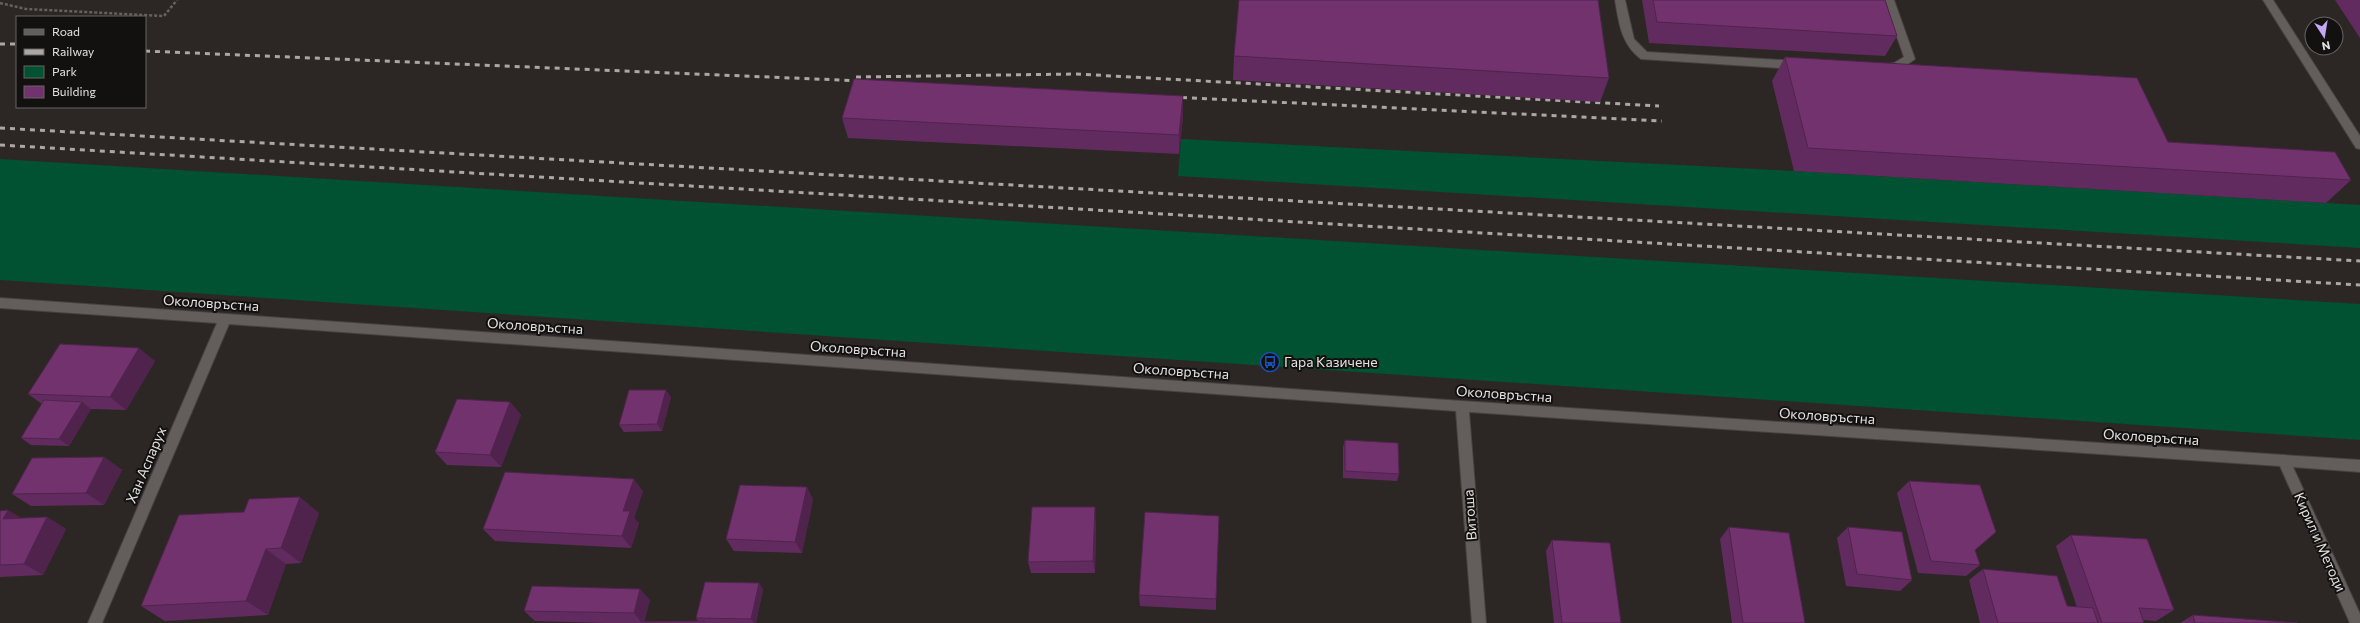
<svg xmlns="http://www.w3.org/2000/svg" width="2360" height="623" viewBox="0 0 2360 623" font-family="Commissioner,sans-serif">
<rect width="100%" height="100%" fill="#2c2725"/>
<path fill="#005232" d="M 1181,139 L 1794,171 L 2360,205 L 2360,248 L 1178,176 Z
M 0,159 L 2360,304 L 2360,440 L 0,280 Z"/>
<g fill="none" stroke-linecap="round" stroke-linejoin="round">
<g stroke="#464240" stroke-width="2">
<path id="lane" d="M 1615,0 L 1625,0 L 1634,39 L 1647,52 L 1797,61 L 1802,65 L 1797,69 L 1641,59 C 1621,44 1619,23 1615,0 Z
M 1884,0 L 1894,0 L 1915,59 L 1901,69 L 1886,72 L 1881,68 L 1882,65 L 1894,63 L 1904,57 Z
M 2263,0 L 2273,0 L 2360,136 L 2360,149 L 2356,148 Z"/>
</g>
<g stroke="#464240" stroke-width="2">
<path id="street" d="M 0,298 L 1462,401 L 2360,460 L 2360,472 L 2293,467 L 2360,614 L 2360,623 L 2350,623 L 2280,466 L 1469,412 L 1486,623 L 1472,623 L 1456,411 L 229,324 L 102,623 L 88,623 L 217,323 L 0,308 Z"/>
</g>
<path stroke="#65615f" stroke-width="2.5" stroke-dasharray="3 2" stroke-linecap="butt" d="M 0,3 L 26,9 L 164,16 L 177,0"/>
<use href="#lane" fill="#635e5b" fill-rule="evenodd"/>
<use href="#street" fill="#635e5b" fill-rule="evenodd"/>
<path stroke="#aba7a5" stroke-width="3" stroke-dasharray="5 5" stroke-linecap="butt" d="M 0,44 L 17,44
M 145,51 L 864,81
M 856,77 L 1076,74 L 1659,106
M 1172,97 L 1662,121
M 0,128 L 2360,261
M 0,145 L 2360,285"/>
</g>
<path fill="#622b5f" d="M 1642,0 L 1885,0 L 1897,36 L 1885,56 L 1649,43 Z
M 2335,0 L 2360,0 L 2360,38 Z
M 1234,56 L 1609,78 L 1600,102 L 1233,80 Z
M 1785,57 L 2168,142 L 2351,180 L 2326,203 L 1794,171 L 1772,81 Z
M 1183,96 L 1183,116 L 1179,154 L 848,138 L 842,118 Z
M 155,361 L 126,410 L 91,409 L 69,446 L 31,445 L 21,438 L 42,404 L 28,394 Z
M 671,397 L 662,431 L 624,432 L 619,425 Z
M 510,402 L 521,415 L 501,467 L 447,465 L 435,452 Z
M 1345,440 L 1399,474 L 1397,481 L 1343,478 L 1343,447 Z
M 104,457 L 122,470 L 104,505 L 31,506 L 12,494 Z
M 1909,481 L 1975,550 L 1980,565 L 1966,576 L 1918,573 L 1897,493 Z
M 643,491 L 634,518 L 639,523 L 631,548 L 495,541 L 483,529 Z
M 813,499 L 802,553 L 734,551 L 726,539 Z
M 0,511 L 21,518 L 47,517 L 66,529 L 43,575 L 0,577 Z
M 319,513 L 301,563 L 286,564 L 268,615 L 165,621 L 141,606 Z
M 1096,519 L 1095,573 L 1031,573 L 1028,562 Z
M 1729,527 L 1805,623 L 1732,623 L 1720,539 Z
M 1848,527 L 1912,580 L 1900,591 L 1846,586 L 1837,538 Z
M 2071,535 L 2174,610 L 2156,621 L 2143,620 L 2144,623 L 1980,623 L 1969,580 L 1983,569 L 2067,606 L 2077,607 L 2056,546 Z
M 1552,540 L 1621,623 L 1554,623 L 1546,551 Z
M 763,589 L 756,623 L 604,623 L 535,621 L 524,611 L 650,600 L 644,622 L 698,621 L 696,618 Z
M 1139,595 L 1216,599 L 1216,610 L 1140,606 Z
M 2193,615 L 2298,623 L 2180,623 Z"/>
<path fill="#50234d" d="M 1183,96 L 1183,116 L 1179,154 L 1179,135 Z
M 139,348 L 155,361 L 126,410 L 110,397 Z
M 666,390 L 671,397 L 662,431 L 657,424 Z
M 82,402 L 91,409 L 69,446 L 59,439 Z
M 510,402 L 521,415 L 501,467 L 490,455 Z
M 104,457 L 122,470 L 104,505 L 86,493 Z
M 634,479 L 643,491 L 634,518 L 639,523 L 631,548 L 622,536 L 623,511 Z
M 807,487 L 813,499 L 802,553 L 795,542 Z
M 300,497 L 319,513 L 301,563 L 281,548 Z
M 1095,507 L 1096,519 L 1095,573 L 1093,561 Z
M 8,510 L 28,522 L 3,519 Z
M 47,517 L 66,529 L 43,575 L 24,564 Z
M 266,549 L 286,564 L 268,615 L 246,601 Z
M 759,583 L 763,589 L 756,623 L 754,623 L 751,619 Z
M 640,589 L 650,600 L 644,623 L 642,623 L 634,613 Z"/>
<path fill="#72326e" stroke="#50234d" d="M 1239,0 L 1598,0 L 1609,78 L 1234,56 Z
M 1653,0 L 1885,0 L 1897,36 L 1657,22 Z
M 1785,57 L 2137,78 L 2168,142 L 2335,152 L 2351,180 L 1808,148 Z
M 854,79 L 1183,96 L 1179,135 L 842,118 Z
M 60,344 L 139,348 L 110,397 L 28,394 Z
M 629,390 L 666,390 L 657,424 L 619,425 Z
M 457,399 L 510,402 L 490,455 L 435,452 Z
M 44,400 L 82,402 L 59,439 L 21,438 Z
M 1345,440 L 1398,443 L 1399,474 L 1345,471 Z
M 104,457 L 86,493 L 12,494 L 32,458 Z
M 505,472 L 634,479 L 623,511 L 630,511 L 622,536 L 483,529 Z
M 1909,481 L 1980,485 L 1996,532 L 1975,550 L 1980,565 L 1931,561 Z
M 740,485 L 807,487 L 795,542 L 726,539 Z
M 300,497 L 281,548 L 266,549 L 246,601 L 141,606 L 179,515 L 244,512 L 249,499 Z
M 1032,507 L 1095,507 L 1093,561 L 1028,562 Z
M 8,510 L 3,519 L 47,517 L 24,564 L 0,565 L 0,511 Z
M 1145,512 L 1219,516 L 1216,599 L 1139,595 Z
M 1729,527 L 1789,533 L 1805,623 L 1743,623 Z
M 1848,527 L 1902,532 L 1912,580 L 1857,574 Z
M 2071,535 L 2147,539 L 2174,610 L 2139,608 L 2144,623 L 2102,623 Z
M 1552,540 L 1610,543 L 1621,623 L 1562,623 Z
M 1983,569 L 2057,576 L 2067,606 L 2093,608 L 2098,623 L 1998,623 Z
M 705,582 L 759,583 L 751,619 L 696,618 Z
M 532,586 L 640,589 L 634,613 L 524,611 Z
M 2193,615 L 2298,623 L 2195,623 Z
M 704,621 L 704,623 L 641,623 L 641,622 Z"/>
<defs>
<g id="bus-ring" transform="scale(1)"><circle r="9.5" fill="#131110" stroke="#1a4fb4" stroke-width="1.5"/><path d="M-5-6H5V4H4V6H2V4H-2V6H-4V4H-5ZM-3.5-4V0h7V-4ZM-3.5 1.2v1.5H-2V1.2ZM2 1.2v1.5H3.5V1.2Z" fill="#1a4fb4"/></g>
</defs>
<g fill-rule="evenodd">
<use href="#bus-ring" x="1270" y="362"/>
</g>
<g text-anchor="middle" stroke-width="4" stroke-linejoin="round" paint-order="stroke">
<g font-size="14" fill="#e4e1df" stroke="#131110">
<text transform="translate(211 303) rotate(4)" y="5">Околовръстна</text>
<text transform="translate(535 326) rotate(4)" y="5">Околовръстна</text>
<text transform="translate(858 349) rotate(4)" y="5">Околовръстна</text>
<text transform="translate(1181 371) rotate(4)" y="5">Околовръстна</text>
<text transform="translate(1504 394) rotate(4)" y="5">Околовръстна</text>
<text transform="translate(1827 416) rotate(4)" y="5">Околовръстна</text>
<text transform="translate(2151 437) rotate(4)" y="5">Околовръстна</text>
<text transform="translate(146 465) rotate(-67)" y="5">Хан Аспарух</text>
<text transform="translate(1470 515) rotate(-94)" y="5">Витоша</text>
<text transform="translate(2320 542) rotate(66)" y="5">Кирил и Методи</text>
</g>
<g font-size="14" fill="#e4e1df" stroke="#131110" text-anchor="start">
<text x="1284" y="367">Гара Казичене</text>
</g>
</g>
<rect x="16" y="16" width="130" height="92" fill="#131110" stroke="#676463"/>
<rect x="24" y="29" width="20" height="6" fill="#635e5b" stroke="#676463"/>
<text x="52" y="36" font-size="12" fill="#e4e1df">Road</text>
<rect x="24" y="49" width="20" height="6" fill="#aba7a5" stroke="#676463"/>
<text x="52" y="56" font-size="12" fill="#e4e1df">Railway</text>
<rect x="24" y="66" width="20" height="12" fill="#005232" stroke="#676463"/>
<text x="52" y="76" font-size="12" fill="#e4e1df">Park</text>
<rect x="24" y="86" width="20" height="12" fill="#72326e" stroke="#676463"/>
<text x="52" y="96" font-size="12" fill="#e4e1df">Building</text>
<g transform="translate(2324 36) rotate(168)"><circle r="19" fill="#131110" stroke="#676463"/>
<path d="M0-3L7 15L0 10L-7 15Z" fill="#c3a7f2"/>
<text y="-6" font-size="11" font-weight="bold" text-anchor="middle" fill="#e4e1df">N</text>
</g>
</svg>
